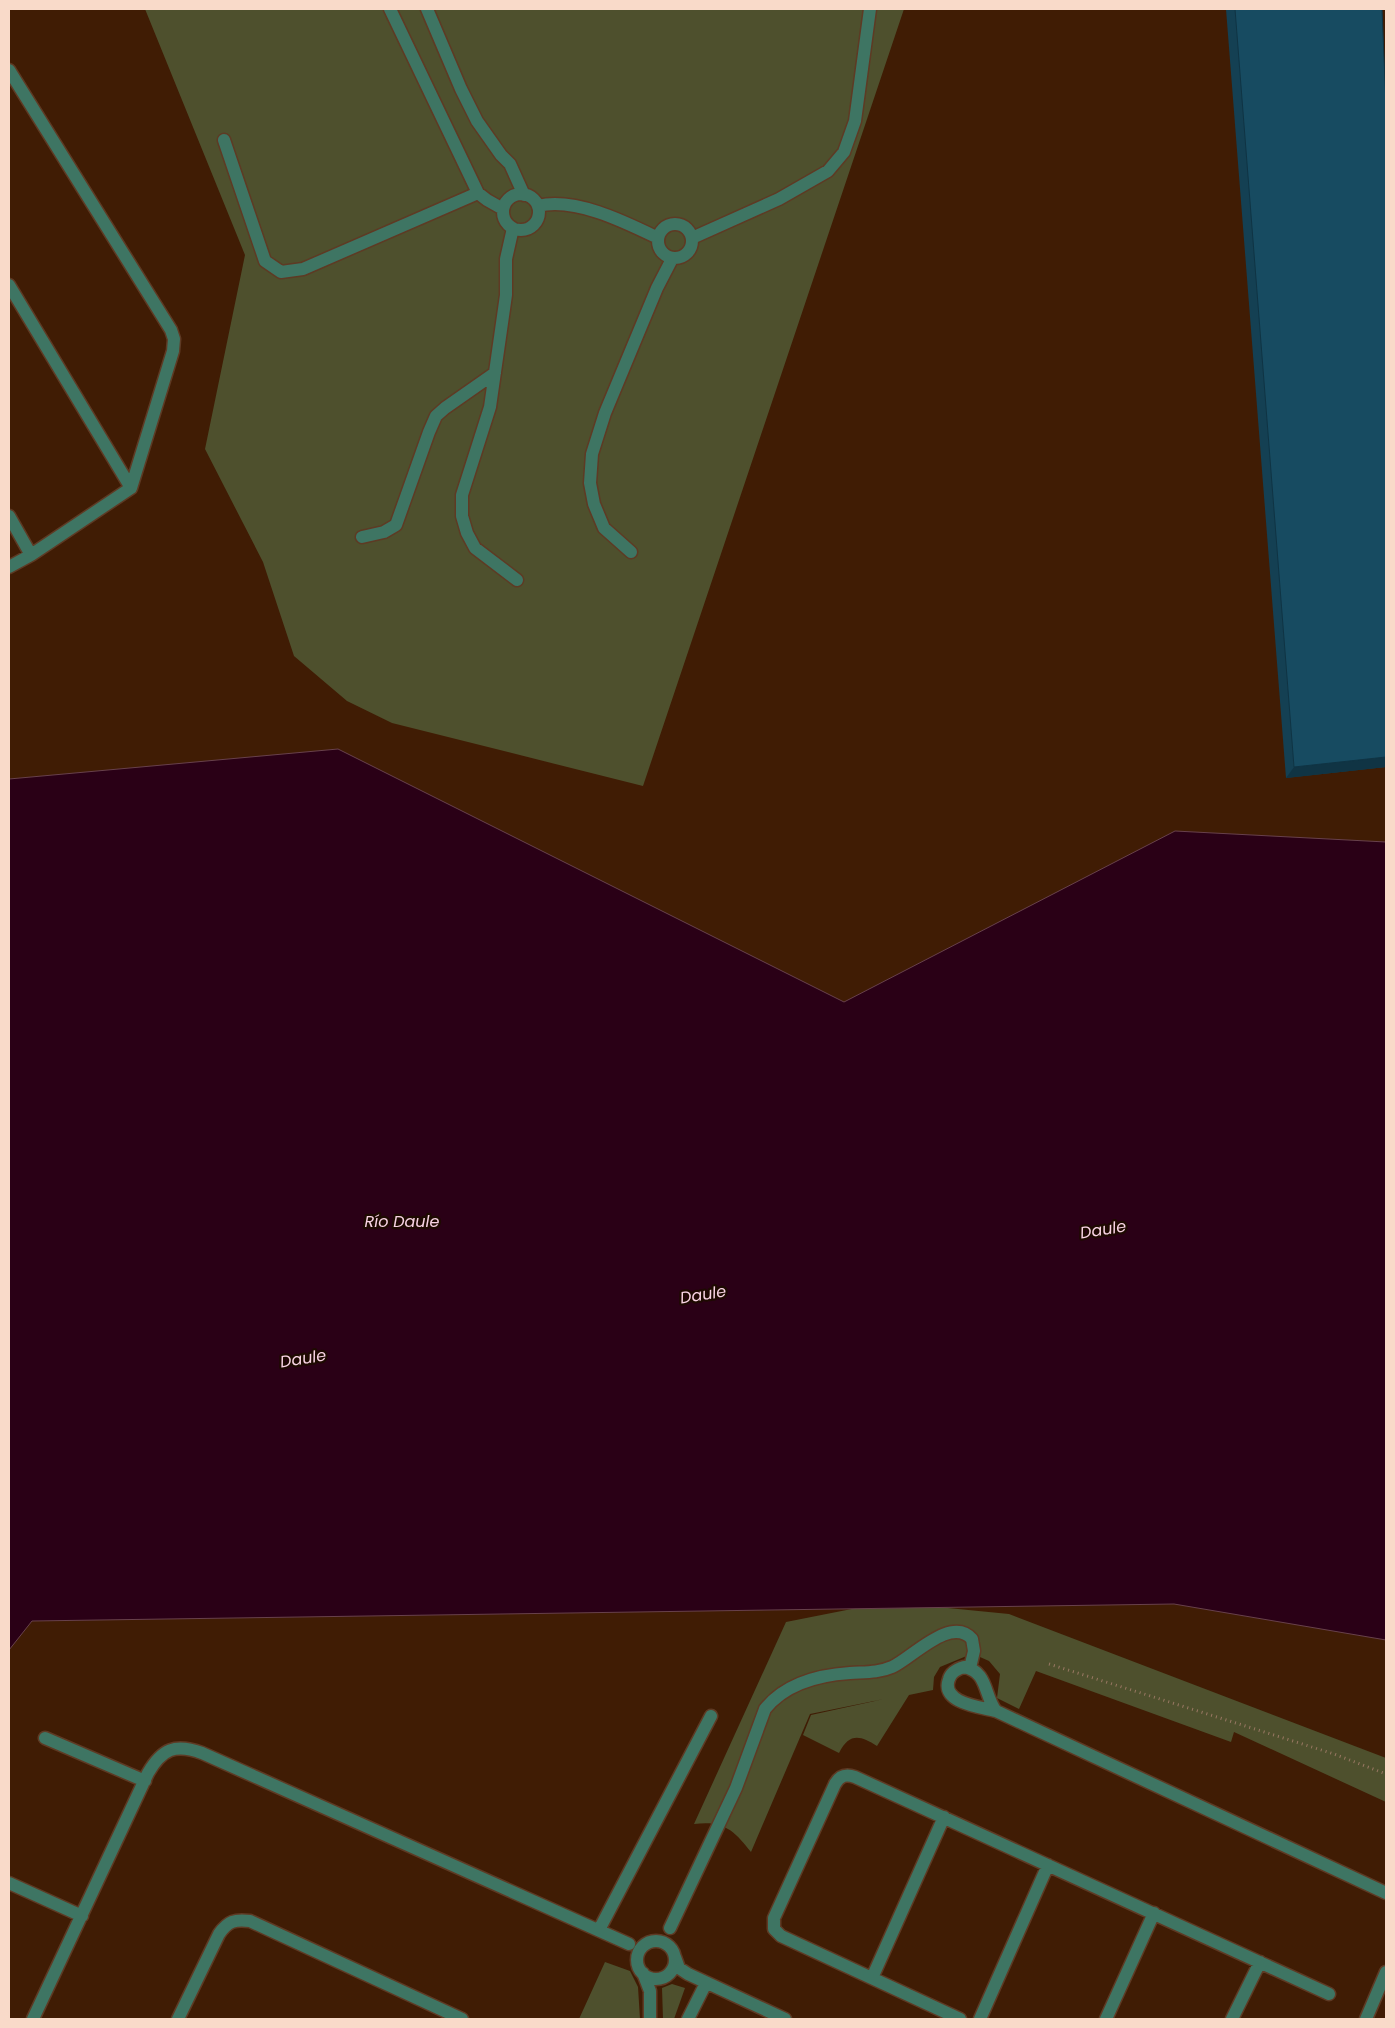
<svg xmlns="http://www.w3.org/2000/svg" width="1395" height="2028" viewBox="0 0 1395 2028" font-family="Poppins,sans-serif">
<rect width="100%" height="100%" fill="#401c04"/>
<path fill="#4e502d" d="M 145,9 L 904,9 L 643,786 L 392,723 L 347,701 L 294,656 L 263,562 L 205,449 L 245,255 Z
M 887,1602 L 1009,1614 L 1386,1758 L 1386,1802 L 1234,1732 L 1231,1742 L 1036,1671 L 1019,1709 L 997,1698 L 1000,1674 L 989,1661 L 980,1657 L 969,1655 L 940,1667 L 934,1677 L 933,1690 L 909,1695 L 877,1746 C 860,1735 849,1733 839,1753 L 803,1735 L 811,1715 L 884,1699 L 810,1714 L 751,1852 C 734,1830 723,1820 694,1824 L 786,1622 Z
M 605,1962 L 630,1971 L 638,1987 L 640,2019 L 579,2019 Z
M 672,1984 L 685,1988 L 674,2019 L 663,2019 L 662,1988 Z"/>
<path fill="#2a0016" stroke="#68414c" d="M 338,749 L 844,1002 L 1175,831 L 1386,842 L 1386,1640 L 1174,1604 L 32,1621 L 9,1650 L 9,779 Z"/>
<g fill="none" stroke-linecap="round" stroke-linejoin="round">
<g stroke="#5e3a24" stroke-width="15">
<path id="minor" d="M 390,9 L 478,193 L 487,200 L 503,209
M 427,9 L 461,89 L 477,121 L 501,155 L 510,164 L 524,195
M 9,70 L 171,330 L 174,339 L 173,351 L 131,488 L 31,555 L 9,516
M 224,140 L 265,261 L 281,272 L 303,269 L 478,193
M503 212a18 18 0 1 1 36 0a18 18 0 1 1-36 0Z
M 538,206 C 575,197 625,222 658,238
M658 241a17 17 0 1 1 34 0a17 17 0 1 1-34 0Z
M 513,228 L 506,259 L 506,295 L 490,407 L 462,495 L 462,516 L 467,533 L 475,548 L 517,580
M 692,238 L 779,199 L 828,171 L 844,152 L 855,121 L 870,9
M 9,285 L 131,488
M 362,537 L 384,532 L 396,525 L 429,432 L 436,416 L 445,408 L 495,373
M 631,552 L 604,528 L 594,504 L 590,483 L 592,454 L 605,413 L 657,288 L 672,259
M 9,567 L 31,555
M 964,1667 C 988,1671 984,1696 996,1711 C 980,1707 940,1703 949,1679 C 951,1672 957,1669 964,1667 Z
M 996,1711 L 1386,1893
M 45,1738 L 145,1781
M 9,1883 L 82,1916
M 670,1928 L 736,1788 L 765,1709 C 785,1684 819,1675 850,1673 C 865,1672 878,1673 892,1667 C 912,1658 951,1615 972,1639 L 974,1651 L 970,1668
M 599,1930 L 711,1716
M637 1960a19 19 0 1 1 38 0a19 19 0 1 1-38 0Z
M 675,1957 L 679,1968 L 688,1974 L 785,2019
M 643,1973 L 650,1991 L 650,2019
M 872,1978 L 944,1817
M 33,2019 L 148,1773 C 162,1749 175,1743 202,1753 L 629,1944
M 178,2019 L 219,1934 C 228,1921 235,1919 250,1921 L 462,2019
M 688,2019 L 706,1983
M 960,2019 L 781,1936 L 774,1929 L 774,1918 L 835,1784 C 840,1775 846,1774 855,1777 L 1329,1994
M 980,2019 L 1048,1865
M 1106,2019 L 1154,1913
M 1232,2019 L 1260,1962
M 1366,2019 L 1386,1972"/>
</g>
<path stroke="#997863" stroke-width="3" stroke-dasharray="1 4" stroke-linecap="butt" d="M 1049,1664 L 1334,1754 L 1386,1774"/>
<use href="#minor" stroke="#3e7563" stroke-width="12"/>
</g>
<path fill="#144053" d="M 1226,9 L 1382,9 L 1386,767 L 1286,778 Z"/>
<path fill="#103444" d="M 1386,757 L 1386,767 L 1286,778 L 1294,767 Z"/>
<path fill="#174b61" stroke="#103444" d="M 1235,9 L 1382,9 L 1386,105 L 1386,757 L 1294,767 Z"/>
<g text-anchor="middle" stroke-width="4.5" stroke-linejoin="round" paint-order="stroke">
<g font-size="16" font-style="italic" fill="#f8d3e3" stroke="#1e0a01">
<text x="402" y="1227">Río Daule</text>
<text transform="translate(1103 1229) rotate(-9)" y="6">Daule</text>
<text transform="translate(703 1294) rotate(-9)" y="6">Daule</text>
<text transform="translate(303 1358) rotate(-9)" y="6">Daule</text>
</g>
</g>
<rect width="1395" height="2028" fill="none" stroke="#f9dac9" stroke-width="20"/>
</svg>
